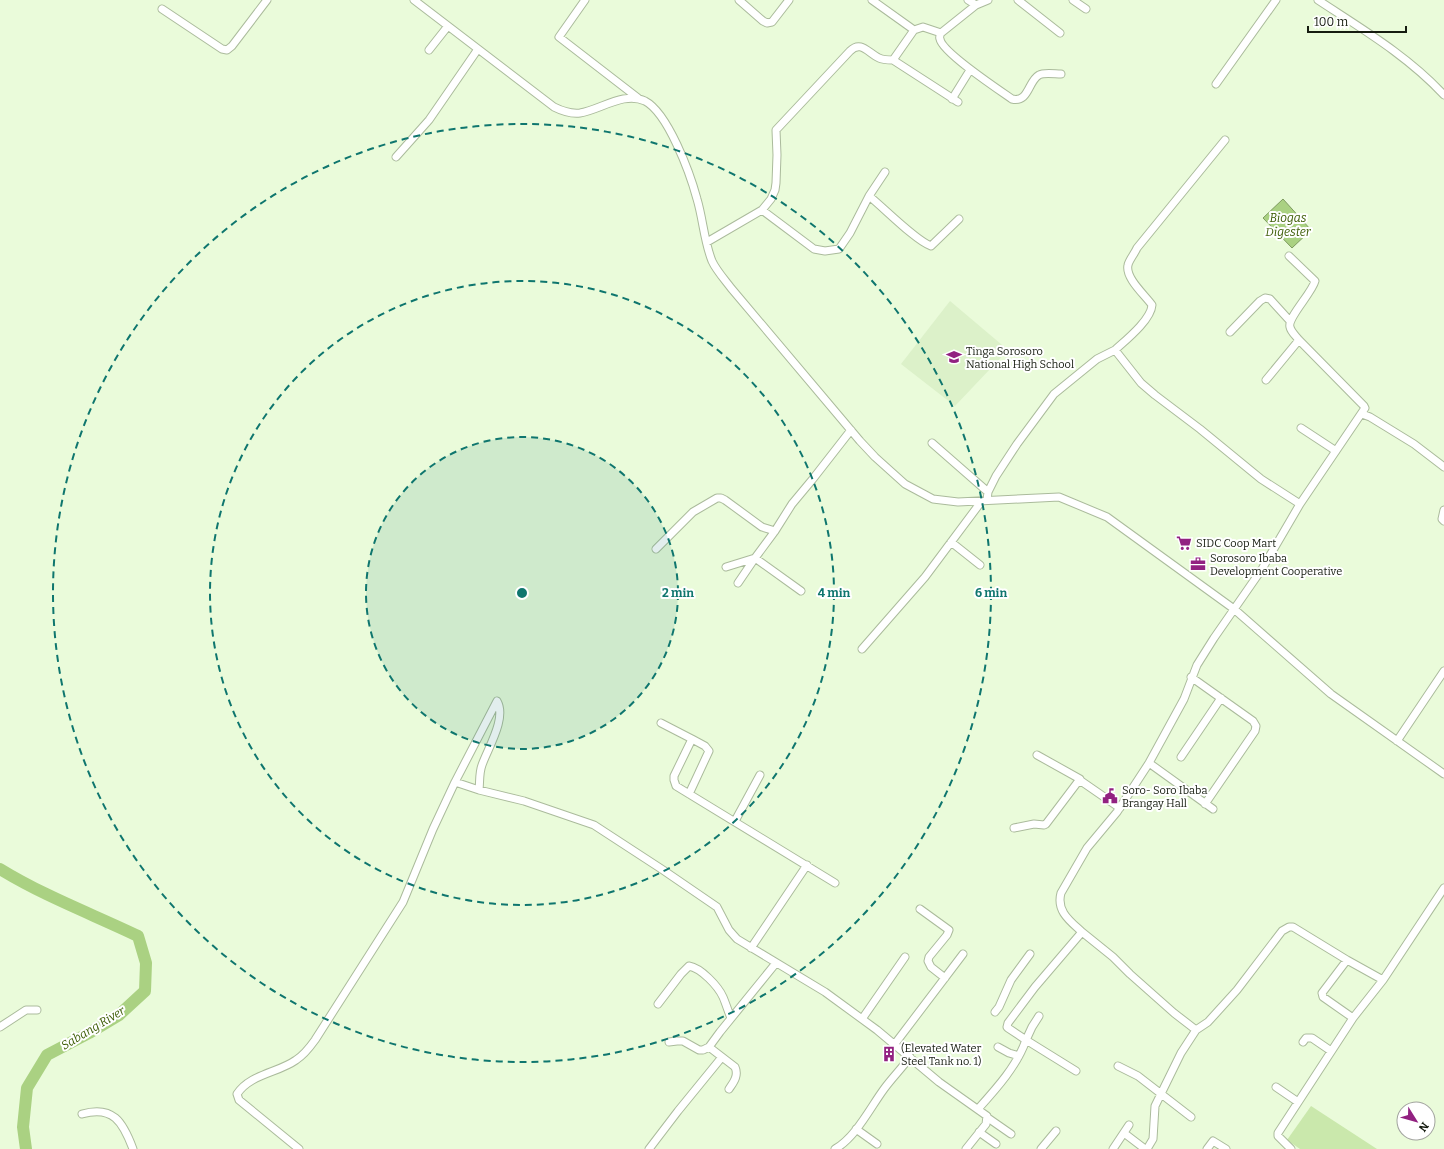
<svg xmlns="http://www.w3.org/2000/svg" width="1444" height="1149" viewBox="0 0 1444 1149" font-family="Bitter,serif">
<rect width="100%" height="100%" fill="#eafbda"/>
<path fill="#dcf1c9" d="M 950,301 L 1008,350 L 955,406 L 901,364 Z"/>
<path fill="#cae8ac" d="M 1311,1106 L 1377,1149 L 1300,1149 L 1287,1140 Z"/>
<path fill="#aad182" stroke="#7e9b60" d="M 1283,199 L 1311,230 L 1292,248 L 1263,218 Z"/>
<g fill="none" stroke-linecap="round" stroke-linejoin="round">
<path stroke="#aad182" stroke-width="12" d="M 0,869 C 44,896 92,914 138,936 L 146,963 L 145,991 L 119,1015 L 89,1033 L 47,1055 L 27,1088 L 23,1127 L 26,1149"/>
<g stroke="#abbb9c" stroke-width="9">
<path id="minor" d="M 414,0 L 554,107 C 562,111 571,114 580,113 C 600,110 624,91 645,101 C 668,113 690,173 697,199 C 703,219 704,241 712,261 C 716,270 725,280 731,288 L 860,441 L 875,457 L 905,484 L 933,499 L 958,502 L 1059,497 L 1107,517 L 1234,609 L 1331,694 L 1444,774
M 585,0 L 559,37 L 638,98
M 739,0 L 763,21 L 767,23 L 772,22 L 789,0
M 968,0 L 976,5
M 988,0 L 976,5 L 941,33 C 940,35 939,37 940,39 C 942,52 999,90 1012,99 C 1029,103 1028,81 1039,75 C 1044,72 1055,74 1061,74
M 1018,0 L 1060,33
M 1073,0 L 1086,9
M 1318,0 C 1362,29 1408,56 1444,95
M 162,9 L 222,49 L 227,50 L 232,46 L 267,0
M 914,30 L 923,27 L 941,33
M 429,50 L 448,26
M 893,60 L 958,102
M 1216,84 L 1276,0
M 952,99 L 970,70
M 396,157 L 429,120 L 478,49
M 869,196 L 885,172
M 762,210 L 814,249 L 825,251 L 839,249 L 850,233 L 869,196 C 883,207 916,241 931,246 L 959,219
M 707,242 L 762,210 L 771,199 L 775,190 L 776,183 L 777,155 L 776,130 L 850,51 C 861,40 868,53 879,58 C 883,60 888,60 893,60 L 914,30 L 872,0
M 1230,332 L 1260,301 L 1265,298 L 1270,299 L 1290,321
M 1115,350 C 1126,340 1151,320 1152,305 C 1145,295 1125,278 1128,265 C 1129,260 1135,253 1137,248 L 1225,140
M 1266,380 L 1299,340
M 1362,414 L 1370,417 L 1414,444 L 1444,467
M 1301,428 L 1336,451
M 932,443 L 988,492
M 987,500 L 988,492 L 996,476 L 1017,444 L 1054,394 L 1097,359 L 1115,350 L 1141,383 L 1155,395 L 1200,429 L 1261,479 L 1300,504
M 1444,510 L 1442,519 L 1444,521
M 951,542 L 980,565
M 656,549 L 693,512 L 717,498 L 721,498 L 725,500 L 762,527 L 775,531
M 726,567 L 755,558 L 775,531 L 792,504 L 812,480 L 851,430
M 738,583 L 755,558 L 801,591
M 862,649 L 925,577 L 981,502
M 1191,677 L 1253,721 L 1256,726 L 1255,731 L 1205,804
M 661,723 L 692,739 L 674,776 L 674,780 L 676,786 L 835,883
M 1397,741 L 1444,671
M 1037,755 L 1080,779 L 1081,781
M 1181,757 L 1221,698
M 1149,763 L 1213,809
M 455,782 L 497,701 C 507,718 488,748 482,765 C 479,773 480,781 479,790
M 689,794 L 709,751 L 705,746 L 692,739
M 735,821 L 760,775
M 1014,828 L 1034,824 L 1044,825 L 1046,824 L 1077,783 L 1081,781 L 1120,808
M 920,909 L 949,930 L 947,935 L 929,957 L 928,961 L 931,967 L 945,978
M 1082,932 L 1113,957 L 1130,974 L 1174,1013 L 1196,1030
M 751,948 L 807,865
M 1347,960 L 1322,993 L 1323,997 L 1353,1018
M 658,1004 L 681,974 L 689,966 C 701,968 718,986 723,997 C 726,1004 728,1011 731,1018
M 995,1012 L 999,1007 L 1011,980 L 1030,954
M 1039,1016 L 1032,1027 L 1026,1040 L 1076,1071
M 862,1019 L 905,957
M 0,1027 L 26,1010 L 37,1010
M 669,1042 L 677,1041 L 683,1041 L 699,1050 L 703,1050 L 709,1047 L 720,1032 L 776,963
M 1303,1042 L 1306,1038 L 1312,1038 L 1331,1051
M 894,1045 L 963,954
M 709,1047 L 735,1067 C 739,1076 733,1083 729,1089
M 998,1047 L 1009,1053 L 1019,1056
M 1118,1066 L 1138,1076 L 1191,1117
M 1276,1087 L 1298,1102
M 978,1109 C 996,1089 1017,1066 1026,1040 L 1008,1028 L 1007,1027 L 1008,1023 L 1035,987 L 1082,932 C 1070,921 1056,911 1061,893 L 1087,848 L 1117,812 L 1149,763 L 1184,699 L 1197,665 L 1214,638 L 1262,569 L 1300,504 L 1365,408 L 1364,406 L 1299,340 C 1296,336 1291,332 1290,327 C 1287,318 1312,293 1315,281 L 1289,256
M 82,1114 C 113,1105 123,1122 133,1149
M 988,1118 L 1011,1134
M 856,1129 L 877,1144
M 979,1132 L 996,1144
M 1124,1133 L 1145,1149
M 299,1149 L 239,1100 L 237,1094 C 250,1074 278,1073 296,1060 C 304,1055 310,1047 315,1040 L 403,902 L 433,829 L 455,782 L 479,790 L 524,801 L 594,825 L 663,870 L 717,907 L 729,930 L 737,939 L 825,992 L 877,1030 L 939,1082 L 987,1116 L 986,1124 L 966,1149
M 649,1149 L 678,1111 L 722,1057
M 835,1149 C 856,1137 870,1108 884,1089 C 892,1078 902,1068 910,1057
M 1041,1149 L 1056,1131
M 1113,1149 L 1129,1125
M 1147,1149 L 1153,1139 L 1155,1106 L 1181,1053 L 1196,1030 L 1208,1022 L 1237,990 L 1282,931 L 1289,927 L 1293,927 L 1347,960 L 1383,980
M 1207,1149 L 1213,1141 L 1226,1149
M 1291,1149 L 1278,1136 L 1278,1133 L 1353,1018 L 1383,980 L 1444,888"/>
</g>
<use href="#minor" stroke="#fff" stroke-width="7"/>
</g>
<circle cx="522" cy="593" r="156" fill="#0f766e" fill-opacity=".12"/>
<g fill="none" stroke="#0f766e" stroke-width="2" stroke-dasharray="7 5">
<circle cx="522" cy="593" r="156"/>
<circle cx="522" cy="593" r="312"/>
<circle cx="522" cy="593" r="469"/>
</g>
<defs>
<g id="school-bare" transform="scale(1.2)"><path d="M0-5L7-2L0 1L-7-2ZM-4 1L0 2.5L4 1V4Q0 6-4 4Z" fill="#922181" stroke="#fff" stroke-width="2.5" paint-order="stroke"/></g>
<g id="supermarket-bare" transform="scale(1.2)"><path d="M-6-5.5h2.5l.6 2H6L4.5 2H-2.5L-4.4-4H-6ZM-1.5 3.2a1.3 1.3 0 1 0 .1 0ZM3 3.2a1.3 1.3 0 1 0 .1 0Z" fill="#922181" stroke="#fff" stroke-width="2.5" paint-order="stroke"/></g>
<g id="office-bare" transform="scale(1.2)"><path d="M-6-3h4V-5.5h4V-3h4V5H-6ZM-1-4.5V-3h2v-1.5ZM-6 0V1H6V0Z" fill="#922181" stroke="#fff" stroke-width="2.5" paint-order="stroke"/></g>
<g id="civic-bare" transform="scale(1.2)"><path d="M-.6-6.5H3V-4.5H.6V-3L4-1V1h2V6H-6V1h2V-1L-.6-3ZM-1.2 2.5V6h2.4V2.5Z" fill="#922181" stroke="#fff" stroke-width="2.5" paint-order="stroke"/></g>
<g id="building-bare" transform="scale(1.2)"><path d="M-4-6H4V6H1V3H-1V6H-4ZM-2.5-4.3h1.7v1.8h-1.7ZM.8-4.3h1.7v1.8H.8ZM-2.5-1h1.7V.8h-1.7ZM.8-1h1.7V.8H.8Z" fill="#922181" stroke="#fff" stroke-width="2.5" paint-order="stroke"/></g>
</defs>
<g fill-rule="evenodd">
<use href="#school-bare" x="954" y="357"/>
<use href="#supermarket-bare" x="1184" y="543"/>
<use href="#office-bare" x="1198" y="564"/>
<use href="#civic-bare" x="1110" y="796"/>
<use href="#building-bare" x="889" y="1054"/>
</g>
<g text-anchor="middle" stroke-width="4" stroke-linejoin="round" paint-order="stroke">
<g font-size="11" fill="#161c10" stroke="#fff" text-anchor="start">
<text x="966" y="355">Tinga Sorosoro<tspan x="966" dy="13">National High School</tspan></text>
<text x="1196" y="547">SIDC Coop Mart</text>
<text x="1210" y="562">Sorosoro Ibaba<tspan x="1210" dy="13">Development Cooperative</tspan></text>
<text x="1122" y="794">Soro- Soro Ibaba<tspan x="1122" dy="13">Brangay Hall</tspan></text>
<text x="901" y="1052">(Elevated Water<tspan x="901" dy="13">Steel Tank no. 1)</tspan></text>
</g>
<g font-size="12" font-style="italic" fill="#3b5b03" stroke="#fff">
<text x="1288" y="222">Biogas<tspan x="1288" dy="14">Digester</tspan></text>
<text transform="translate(93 1028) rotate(-31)" y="4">Sabang River</text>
</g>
</g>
<circle cx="522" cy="593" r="6" fill="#0f766e" stroke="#fff" stroke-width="2"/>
<g font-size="12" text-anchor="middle" font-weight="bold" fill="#0f766e" stroke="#fff" stroke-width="4" stroke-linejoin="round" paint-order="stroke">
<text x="678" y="597">2 min</text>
<text x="834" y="597">4 min</text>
<text x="991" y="597">6 min</text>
</g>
<g transform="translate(1416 1121) rotate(127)"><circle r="19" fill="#ffffff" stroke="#a2a49f"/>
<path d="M0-3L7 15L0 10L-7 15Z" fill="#922181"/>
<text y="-6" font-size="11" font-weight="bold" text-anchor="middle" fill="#161c10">N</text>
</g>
<path d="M1308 26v6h98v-6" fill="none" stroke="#161c10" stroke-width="2"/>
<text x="1314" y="26" font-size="12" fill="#161c10" stroke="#ffffff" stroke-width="3" paint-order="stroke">100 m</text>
</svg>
